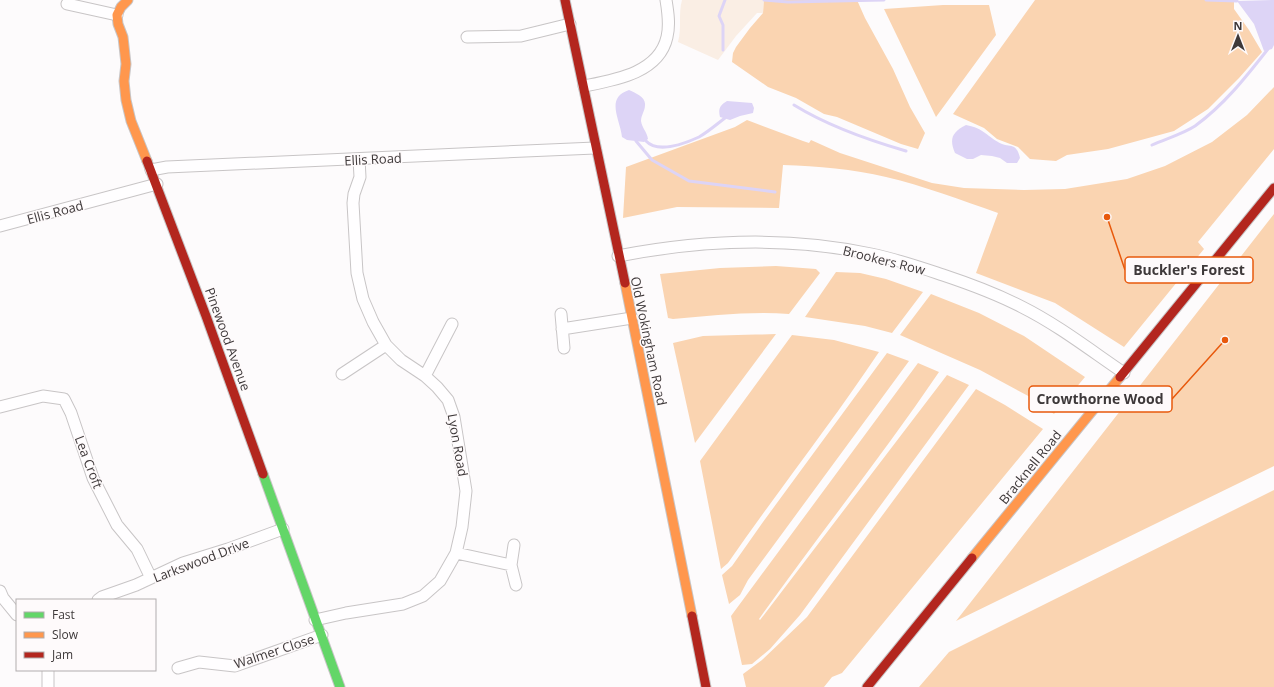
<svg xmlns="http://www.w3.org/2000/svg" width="1274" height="687" viewBox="0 0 1274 687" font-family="'Open Sans',sans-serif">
<rect width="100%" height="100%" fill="#fdfbfc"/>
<path fill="#faeee4" d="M 682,0 L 764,0 L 763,13 L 757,13 L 736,36 L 718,60 L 678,42 C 682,28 678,14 682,0 Z"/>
<path fill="#fad4b1" d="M 764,0 L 857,0 L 865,18 L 893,69 L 910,107 L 925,133 L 918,149 L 901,144 L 837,117 L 824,114 L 796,98 L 768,87 L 732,62 L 733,53 L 736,47 L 750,28 L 763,13 Z
M 1035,0 L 1234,0 L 1234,9 L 1249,30 L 1262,52 L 1239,78 L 1208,109 L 1174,131 L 1108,149 L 1067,155 L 1056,161 L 1030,159 L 1018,147 L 997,139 L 984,128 L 953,114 Z
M 943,5 L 989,5 L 996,35 L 936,117 L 884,9 Z
M 1274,87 L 1274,149 L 1198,242 L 1204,249 L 1124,347 L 1055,303 L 976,273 L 998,213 C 961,200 924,186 886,177 C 853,169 818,166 783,165 L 779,208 L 677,207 L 623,218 L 626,167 L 735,127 L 747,120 L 803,141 L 809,143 L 811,140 L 840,153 L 932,183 L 964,188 L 1024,190 L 1065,189 L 1127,179 L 1165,166 L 1212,142 L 1247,115 Z
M 1274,214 L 1274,466 L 956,621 Z
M 776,266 L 816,269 L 820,273 L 789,314 C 750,311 711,316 673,319 L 668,318 L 660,274 L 720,268 Z
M 836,272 L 860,273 L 886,279 L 923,292 L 892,333 L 865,326 L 805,317 Z
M 931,294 L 979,313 L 1024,336 L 1085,377 L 1054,414 L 1032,398 L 980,370 L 900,335 Z
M 776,334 L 695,443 L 673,343 L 703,336 Z
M 792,335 L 834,340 L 879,352 C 831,424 777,492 728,563 L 721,569 L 700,461 Z
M 887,353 L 909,361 L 748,580 L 740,595 L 729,604 L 722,575 L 732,566 L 763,522 Z
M 918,363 L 939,372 C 882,456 818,536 759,619 L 760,620 L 947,375 L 969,385 L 800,615 L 770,649 L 752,664 L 742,665 L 731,616 Z
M 976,389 L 1005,405 L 1043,429 L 842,673 L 832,677 L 824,687 L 746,687 L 743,674 L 762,660 L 807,617 Z
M 1274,490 L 1274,687 L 919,687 L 949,652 Z"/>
<path fill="#ddd4f6" d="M 1274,0 L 1274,45 L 1272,49 L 1264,51 L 1254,24 L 1237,1 Z
M 629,90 C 635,93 646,97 645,105 C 645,111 641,115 641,121 C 642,128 647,132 648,139 L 644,142 L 627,140 L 622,137 C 620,119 605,98 629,90 Z
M 727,101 L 752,103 L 754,108 L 753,113 L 740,116 L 730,120 L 720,117 C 718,109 720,105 727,101 Z
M 966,125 C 984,128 987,137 1002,144 C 1006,146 1011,145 1014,147 C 1018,150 1019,154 1020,158 L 1017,163 L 1007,163 L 1000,158 L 992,156 L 981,155 L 973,159 L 967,159 L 955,153 C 949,139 952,132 966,125 Z"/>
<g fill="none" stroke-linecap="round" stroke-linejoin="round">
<path stroke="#ddd4f6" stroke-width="3" d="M 764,0 L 788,2 L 884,0
M 1206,0 L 1237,1
M 723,50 L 723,25 L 719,16 L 725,0
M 794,105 C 828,126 868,140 906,151
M 636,141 L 652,160 L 689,181 L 775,192
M 646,141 C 658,154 686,143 699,137 C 708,132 717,124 725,118
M 1152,145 C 1165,139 1183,134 1195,126 C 1224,105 1246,77 1268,49"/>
<g stroke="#c8c5c6" stroke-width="13">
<path id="street" d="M 67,4 L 117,15
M 467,37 L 521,36 L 570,24
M 584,86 C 615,80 659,73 667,37 C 670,25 668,12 666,0
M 151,170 L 167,167 L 595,148
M 0,226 L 157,184
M 618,256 C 701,240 788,236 871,254 C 896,259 919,267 943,275 C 970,284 997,294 1022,307 C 1058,325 1090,350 1124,373
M 561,314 L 564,348
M 562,329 L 632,318
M 342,374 L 386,345
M 425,376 L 452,324
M 0,407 L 43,396 L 64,399 L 71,413 L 93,478 L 117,525 L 137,549 L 151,578
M 514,545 L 511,565 L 516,585
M 456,553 L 511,565
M 0,591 L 3,598 L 17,615
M 98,600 L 102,597 L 136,585 L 183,563 L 228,549 L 283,529
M 315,620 L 346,613 L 403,604 L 423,596 L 440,581 L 456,553 L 462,527 L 466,491 L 454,417 L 448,400 L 437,387 L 425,376 L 401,360 L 386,345 L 373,322 L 363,299 L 357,273 L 353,203 L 354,194 L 360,177 L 359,159
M 178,668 L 199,662 L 235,666 L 322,635
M 48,670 L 48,687"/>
</g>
<g stroke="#c8c5c6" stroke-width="11">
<path id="fast" d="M 263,474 L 340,687"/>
</g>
<g stroke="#c8c5c6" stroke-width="11">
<path id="slow" d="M 128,0 L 121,7 L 117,15 L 118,24 L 123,37 L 126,64 L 124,81 L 126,100 L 131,121 L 147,161
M 625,283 L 692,616
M 972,558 L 1120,377"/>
</g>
<g stroke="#c8c5c6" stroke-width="11">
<path id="jam" d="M 565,0 L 625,283
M 147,161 L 206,316 L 263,474
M 1120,377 L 1274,188
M 692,616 L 706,687
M 867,687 L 972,558"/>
</g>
<use href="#street" stroke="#fffeff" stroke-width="11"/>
<use href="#fast" stroke="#63d668" stroke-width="9"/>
<use href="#slow" stroke="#ff974d" stroke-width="9"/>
<use href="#jam" stroke="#b3261e" stroke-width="9"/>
</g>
<g text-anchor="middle" stroke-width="3" stroke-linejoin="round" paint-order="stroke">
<g font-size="13" fill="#3e393a" stroke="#fefafb">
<text transform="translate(373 159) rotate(-3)" y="5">Ellis Road</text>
<text transform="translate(55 212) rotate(-15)" y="5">Ellis Road</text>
<text transform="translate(884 260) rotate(14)" y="5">Brookers Row</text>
<text transform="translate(228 339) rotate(70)" y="5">Pinewood Avenue</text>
<text transform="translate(649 341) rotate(78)" y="5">Old Wokingham Road</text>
<text transform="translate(458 445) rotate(80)" y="5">Lyon Road</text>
<text transform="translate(89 462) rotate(69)" y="5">Lea Croft</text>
<text transform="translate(1030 467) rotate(-51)" y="5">Bracknell Road</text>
<text transform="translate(201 560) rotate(-21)" y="5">Larkswood Drive</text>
<text transform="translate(274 651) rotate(-18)" y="5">Walmer Close</text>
</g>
</g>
<path fill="none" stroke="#e8590c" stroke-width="1.5" d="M1107 217L1125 270M1225 340L1172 399"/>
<g fill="#e8590c" stroke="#fefafb" stroke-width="1.5">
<circle cx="1107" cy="217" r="4"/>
<circle cx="1225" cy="340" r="4"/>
</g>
<g fill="#fefafb" stroke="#e8590c" stroke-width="1.5">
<rect x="1125" y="257" width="128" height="26" rx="4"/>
<rect x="1029" y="386" width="143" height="26" rx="4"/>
</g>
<g font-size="14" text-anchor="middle" font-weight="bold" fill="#3e393a">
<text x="1189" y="275">Buckler's Forest</text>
<text x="1100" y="404">Crowthorne Wood</text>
</g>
<rect x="16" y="599" width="140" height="72" fill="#fefafb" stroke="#b1adae"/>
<rect x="24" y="612" width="20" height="6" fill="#63d668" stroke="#b1adae"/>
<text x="52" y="619" font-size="12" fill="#3e393a">Fast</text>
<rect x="24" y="632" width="20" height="6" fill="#ff974d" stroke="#b1adae"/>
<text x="52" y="639" font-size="12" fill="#3e393a">Slow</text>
<rect x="24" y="652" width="20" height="6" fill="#b3261e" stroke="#b1adae"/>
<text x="52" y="659" font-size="12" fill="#3e393a">Jam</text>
<g transform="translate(1238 36)" stroke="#fefafb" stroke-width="3" paint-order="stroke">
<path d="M0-3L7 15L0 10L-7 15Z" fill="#3e393a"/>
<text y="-6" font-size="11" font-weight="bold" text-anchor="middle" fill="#3e393a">N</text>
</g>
</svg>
